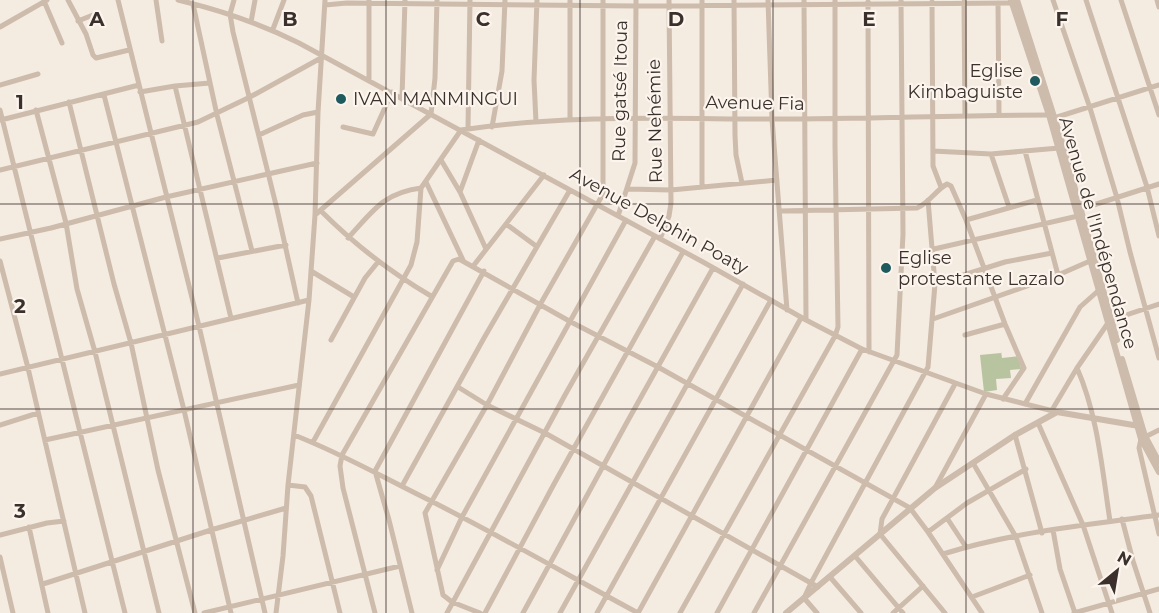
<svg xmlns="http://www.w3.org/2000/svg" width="1159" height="613" viewBox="0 0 1159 613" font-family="Montserrat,sans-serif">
<rect width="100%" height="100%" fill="#f4ebe1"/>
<path fill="#b8c4a0" d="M 1001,351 L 1002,358 L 1020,356 L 1021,369 L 1010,370 L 1011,378 L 996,379 L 997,390 L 984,392 L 980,355 L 1001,353 Z"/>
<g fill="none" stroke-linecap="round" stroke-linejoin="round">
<path stroke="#cdbbac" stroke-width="5" d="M 68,0 L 86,34 L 93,55 L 96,58 L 129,50
M 118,0 L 199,326 L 265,613
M 156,0 L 162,41
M 178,0 C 220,10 261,24 299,43 L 703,262 L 806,320 L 862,349 L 986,394 L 1057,412
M 234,0 L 230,14 L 233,32 L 277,209 L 298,303
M 369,0 L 369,80
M 570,0 L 570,120
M 734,0 L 735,135 L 736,155 L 742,183
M 768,0 L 772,119 L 787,310
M 804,0 L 806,320
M 1053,0 L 1090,108 L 1117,198 L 1130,252 L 1159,358
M 1086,0 L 1147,187 L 1159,236
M 1121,0 L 1159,115
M 1157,0 L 1159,7
M 44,1 L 62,43
M 868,2 L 869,352
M 932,2 L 933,166 L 941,187
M 964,2 L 965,115
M 998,3 L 999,115
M 193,4 L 217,115 L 252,251
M 325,5 L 347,3 L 636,6 L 1012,3
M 78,21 L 93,15
M 251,22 L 255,0
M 0,27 L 47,0
M 273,29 L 284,0
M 0,85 L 38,74
M 175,86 L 231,318
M 140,92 L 175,86 L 210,83
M 104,95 L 184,410 L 231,613
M 402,98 L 405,0
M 69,102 L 114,284 L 131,343 L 158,470 L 195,613
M 0,110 L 125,613
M 36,110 L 66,223 L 77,289 L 95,352 L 159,613
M 1054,118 L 1159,85
M 1,120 L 139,85
M 536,122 L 534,80 L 537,0
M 343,127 L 373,134 L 392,92
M 492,127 L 502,71 L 505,0
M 468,129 L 470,0
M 259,135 L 303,115 L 318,112
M 933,151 L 991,154 L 1059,148
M 1025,151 L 1058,275
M 991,154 L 1009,207
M 441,160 L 460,192 L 486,249
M 0,170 L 198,122 L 250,97 L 321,58
M 426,182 L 463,260
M 702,187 L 702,0
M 628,189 L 671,190 L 777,180
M 460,192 L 479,140
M 1081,209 L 1159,184
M 321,211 C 355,245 390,272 431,296
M 780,211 L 917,208 C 929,203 936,190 947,184 L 951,186 L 966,220 L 1005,324 L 1024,368 L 1003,399
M 315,215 L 431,114 L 435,78 L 437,0
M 618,216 L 635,163 L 636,0
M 966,220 L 1037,200
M 506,224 L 536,246
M 348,238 C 373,211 383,193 421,188
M 0,239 L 51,228 L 166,197 L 317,163
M 660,239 L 669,216 L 671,203 L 669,0
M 934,249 L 1078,216
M 218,258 L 286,245
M 0,261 L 28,368 L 85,613
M 474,265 L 544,175
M 311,271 L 354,297
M 935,284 L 1005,262 L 1052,253
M 933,319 L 1058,275 L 1090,261
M 1111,320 L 1159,304
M 965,335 L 1005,324
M 331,340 L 365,278 L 378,262
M 1077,368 C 1098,416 1102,469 1110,521
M 0,374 L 309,300
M 458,387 L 487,405 L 545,433 L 818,587
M 1025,404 L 1080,307 L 1098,291
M 1052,410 L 1077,368 L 1108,323
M 1038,423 L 1083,525 L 1112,613
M 0,425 L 38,413
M 1159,430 L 1141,439 L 1139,448 L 1159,534
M 294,435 C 338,452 379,475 421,496 C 495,533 566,574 638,613
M 1015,435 L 1042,533
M 45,440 L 299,385
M 313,442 L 411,265 L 417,242 L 421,188 L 461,130 C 565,114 670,119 775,119 C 867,119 958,115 1049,115
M 973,463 L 1016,537 L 1042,613
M 288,485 L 305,487 L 311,496 L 340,613
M 402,486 L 484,338 L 570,190
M 935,488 L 986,394
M 947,518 L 966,547
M 1122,519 L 1133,561 L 1150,613
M 29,527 L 48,613
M 1053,530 L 1060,569 L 1075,613
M 928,532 L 967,503 L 1026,469
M 0,535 L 47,523 L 64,521
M 943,554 C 1013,532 1087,525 1159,515
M 855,556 L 903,613
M 0,557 L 13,613
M 437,570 L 462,517 L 626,220
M 830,577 L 861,613
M 43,584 L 211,530 L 286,508
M 972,597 L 1030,575
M 204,613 L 400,566
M 276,613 L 283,556 L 288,485 L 309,300 L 315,215 L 318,112 L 325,0
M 375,613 L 343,488 L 340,466 L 342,455 L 453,261 L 459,259 L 571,322 L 658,367 L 910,508 L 928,532 L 982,613
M 412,613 L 389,520 L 375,471 L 484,271
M 447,613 L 565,395 L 655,236
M 480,613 L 452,602 L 443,595 L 425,513 L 487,405 L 541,303 L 603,194 L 603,0
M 485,613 L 554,484 L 683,252
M 523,613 L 626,424 L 713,268
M 560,613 L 743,284
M 597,613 L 771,300
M 638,613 L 801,318
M 680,613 L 835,336 L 838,327 L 835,145 L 835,0
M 717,613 L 862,349
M 754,613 L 897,355 L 903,234 L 901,1
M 817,613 L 804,598 L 811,583 L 928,367 L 935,284 L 928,200
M 893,613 L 923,586
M 945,613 L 880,534 L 882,519 L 955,384
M 1074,613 L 1159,589"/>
<path stroke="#cdbbac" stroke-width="6" d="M 1011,0 L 1049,115 L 1141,439 L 1159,472
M 1017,0 L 1062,142 L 1117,340
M 1122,359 L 1145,436 L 1159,462
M 786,613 L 935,488 L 1015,435 L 1057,412 L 1139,426"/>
</g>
<path fill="none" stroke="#3b302b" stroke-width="1.5" stroke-opacity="0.55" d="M 193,0 L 193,613M 386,0 L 386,613M 580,0 L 580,613M 773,0 L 773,613M 966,0 L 966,613M 0,204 L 1159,204M 0,409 L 1159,409"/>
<g fill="#1f5a5e" stroke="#fbf5ee" stroke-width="2">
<circle cx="1035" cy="81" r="6"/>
<circle cx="341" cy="99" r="6"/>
<circle cx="886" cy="268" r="6"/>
</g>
<g text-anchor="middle" stroke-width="4.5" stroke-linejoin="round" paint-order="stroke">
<g font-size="18" fill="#3b302b" stroke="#fbf5ee" text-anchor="start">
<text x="1023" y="77" text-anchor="end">Eglise<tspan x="1023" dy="21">Kimbaguiste</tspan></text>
<text x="353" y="105">IVAN MANMINGUI</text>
<text x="898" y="264">Eglise<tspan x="898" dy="21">protestante Lazalo</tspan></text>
</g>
<g font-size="18" fill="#3b302b" stroke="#fbf5ee">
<text transform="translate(620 91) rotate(-89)" y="6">Rue gatsé Itoua</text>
<text transform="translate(755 103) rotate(1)" y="6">Avenue Fia</text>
<text transform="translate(655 121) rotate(-91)" y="6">Rue Nehémie</text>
<text transform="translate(659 221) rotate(29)" y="6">Avenue Delphin Poaty</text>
<text transform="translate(1098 233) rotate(74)" y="6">Avenue de l'Indépendance</text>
</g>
</g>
<g font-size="20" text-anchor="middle" font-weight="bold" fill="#3b302b" stroke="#fbf5ee" stroke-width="4.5" stroke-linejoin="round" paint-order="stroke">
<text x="97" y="26">A</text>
<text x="290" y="26">B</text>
<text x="483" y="26">C</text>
<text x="676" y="26">D</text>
<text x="869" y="26">E</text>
<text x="1062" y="26">F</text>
<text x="20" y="109">1</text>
<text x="20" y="313">2</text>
<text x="20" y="518">3</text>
</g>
<g transform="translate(1117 571) rotate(30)" stroke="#fbf5ee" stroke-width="4.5" paint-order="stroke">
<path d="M0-4.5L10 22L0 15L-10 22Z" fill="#3b302b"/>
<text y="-9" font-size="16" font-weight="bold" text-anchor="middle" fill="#3b302b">N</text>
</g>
</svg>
